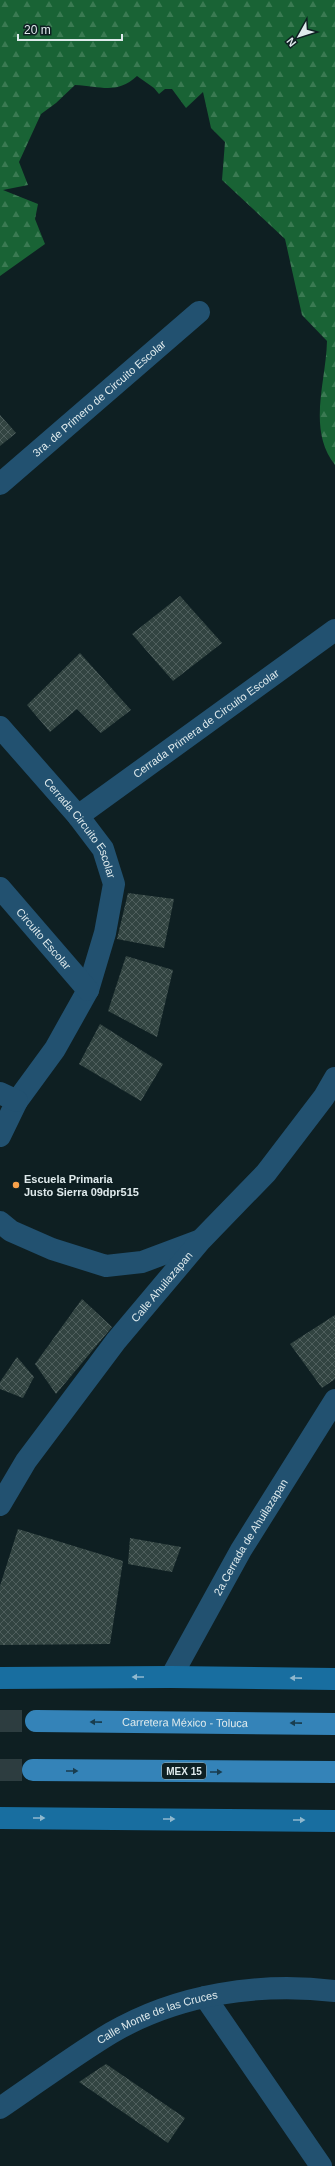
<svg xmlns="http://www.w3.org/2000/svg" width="335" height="2166" viewBox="0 0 335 2166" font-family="Helvetica,sans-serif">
<defs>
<pattern id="forest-firs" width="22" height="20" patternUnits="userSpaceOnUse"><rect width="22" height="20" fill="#196335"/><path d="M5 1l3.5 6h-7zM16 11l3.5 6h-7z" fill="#3a7a52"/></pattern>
<pattern id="building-cross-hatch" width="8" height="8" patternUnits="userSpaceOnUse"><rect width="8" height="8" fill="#324441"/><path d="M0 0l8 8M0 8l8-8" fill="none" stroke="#4f5f5d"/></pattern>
</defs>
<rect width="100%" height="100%" fill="#0e1f22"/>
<path fill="url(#forest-firs)" d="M 0,0 L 335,0 L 335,465 C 307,429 326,383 327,341 L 302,315 L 285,239 L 222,180 L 225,142 L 211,128 L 203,92 L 186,108 L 172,89 L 165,89 L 159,94 L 154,88 L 137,76 C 116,95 101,86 75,85 L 56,103 L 41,114 L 19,162 L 28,185 L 3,190 L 38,204 L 35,219 L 45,244 L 0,276 Z"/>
<path fill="url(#building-cross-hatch)" d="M 0,415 L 16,433 L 0,446 Z
M 180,596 L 222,643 L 173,681 L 132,634 Z
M 80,653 L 131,710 L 101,733 L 77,709 L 50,732 L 27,705 Z
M 128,893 L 174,899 L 164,948 L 117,939 Z
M 126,956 L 173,970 L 157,1037 L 108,1011 Z
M 100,1024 L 163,1064 L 141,1101 L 79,1064 Z
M 82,1299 L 112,1327 L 56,1394 L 35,1364 Z
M 335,1315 L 335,1379 L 322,1388 L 290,1344 Z
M 17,1357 L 34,1377 L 23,1398 L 0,1389 L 0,1382 Z
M 18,1529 L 123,1561 L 110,1644 L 0,1645 L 0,1586 Z
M 130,1538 L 181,1547 L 172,1572 L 128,1564 Z
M 106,2064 L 185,2118 L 168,2143 L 79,2082 Z"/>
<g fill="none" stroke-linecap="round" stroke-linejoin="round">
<path stroke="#2d3d40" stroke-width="22" stroke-dasharray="22 11" stroke-linecap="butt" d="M 0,1721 L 36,1721
M 0,1770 L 33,1770"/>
<g stroke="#225170" stroke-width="22">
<path id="s1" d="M 0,484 L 199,312"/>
<path id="s2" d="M 0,727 L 78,816 L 103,849 L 114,884 L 105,933 L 88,990 L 55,1049 L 17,1101 L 0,1136"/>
<path id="s3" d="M 78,816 L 335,630"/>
<path id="s4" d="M 0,888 L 88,990"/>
<path d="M 0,1093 L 17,1101"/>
<path d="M 0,1222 L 11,1231 L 52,1249 L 106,1266 L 142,1262 L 198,1241"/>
<path id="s5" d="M 0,1505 L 26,1461 L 116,1341 L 201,1240 L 266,1173 L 324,1097 L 335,1078"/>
<path id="s6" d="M 171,1677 L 241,1550 L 335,1400"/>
<path d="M 205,1997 L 321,2166"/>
<path id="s7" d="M 0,2108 C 37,2083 73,2056 111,2033 C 178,1994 259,1982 335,1991"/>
</g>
<path stroke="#186ea0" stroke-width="22" d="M 0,1678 L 171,1677 L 335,1679
M 0,1818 L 335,1821"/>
<g stroke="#3483b8" stroke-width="22">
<path id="s8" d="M 36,1721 L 335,1724"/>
<path d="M 33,1770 L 335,1772"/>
</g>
</g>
<defs><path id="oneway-solid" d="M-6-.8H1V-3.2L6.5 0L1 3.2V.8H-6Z"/></defs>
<g fill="#8fb8ce">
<use href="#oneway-solid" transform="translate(138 1677) rotate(180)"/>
<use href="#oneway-solid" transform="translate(296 1678) rotate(-179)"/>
<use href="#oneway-solid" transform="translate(39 1818)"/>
<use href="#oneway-solid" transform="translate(169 1819)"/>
<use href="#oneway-solid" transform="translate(299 1820)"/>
</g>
<g fill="#193d4f">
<use href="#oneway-solid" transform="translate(96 1722) rotate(-179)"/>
<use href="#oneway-solid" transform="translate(296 1723) rotate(-179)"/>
<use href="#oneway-solid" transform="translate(72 1771)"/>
<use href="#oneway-solid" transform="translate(216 1772)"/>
</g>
<circle fill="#f8a14a" stroke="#0e1f22" stroke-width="1.5" cx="16" cy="1185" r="4"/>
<g text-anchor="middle" stroke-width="3" stroke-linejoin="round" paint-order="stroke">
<rect fill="#0e1f22" stroke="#a0adaf" stroke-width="1" x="162" y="1763" width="44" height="16" rx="3"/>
<g font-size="10" font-weight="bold" fill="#dfeaec">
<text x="184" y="1775">MEX 15</text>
</g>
<g font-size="11" fill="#dfeaec" stroke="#0e1f22">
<text dy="4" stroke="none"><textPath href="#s1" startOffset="131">3ra. de Primero de Circuito Escolar</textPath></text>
<text dy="4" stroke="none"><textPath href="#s3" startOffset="158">Cerrada Primera de Circuito Escolar</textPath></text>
<text dy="4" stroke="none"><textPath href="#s2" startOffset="130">Cerrada Circuito Escolar</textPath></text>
<text dy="4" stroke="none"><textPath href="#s4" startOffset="67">Circuito Escolar</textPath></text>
<text dy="4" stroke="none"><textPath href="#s5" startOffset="272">Calle Ahuilazapan</textPath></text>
<text dy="4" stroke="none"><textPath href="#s6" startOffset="161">2a.Cerrada de Ahuilazapan</textPath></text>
<text dy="4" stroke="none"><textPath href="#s8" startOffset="149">Carretera México - Toluca</textPath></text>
<text dy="4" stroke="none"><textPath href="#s7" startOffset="183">Calle Monte de las Cruces</textPath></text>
</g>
<g font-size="11" font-weight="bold" fill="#dfeaec" stroke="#0e1f22" text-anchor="start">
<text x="24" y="1183">Escuela Primaria<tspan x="24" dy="13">Justo Sierra 09dpr515</tspan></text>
</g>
</g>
<g transform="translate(299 36) rotate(231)" stroke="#0e1f22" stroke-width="3" paint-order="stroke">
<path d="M0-3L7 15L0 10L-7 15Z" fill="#dfeaec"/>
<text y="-6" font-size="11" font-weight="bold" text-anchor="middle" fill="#dfeaec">N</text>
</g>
<path d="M18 34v6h104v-6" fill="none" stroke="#dfeaec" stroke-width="2"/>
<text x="24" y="34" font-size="12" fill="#dfeaec" stroke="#0e1f22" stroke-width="3" paint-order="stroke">20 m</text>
</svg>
